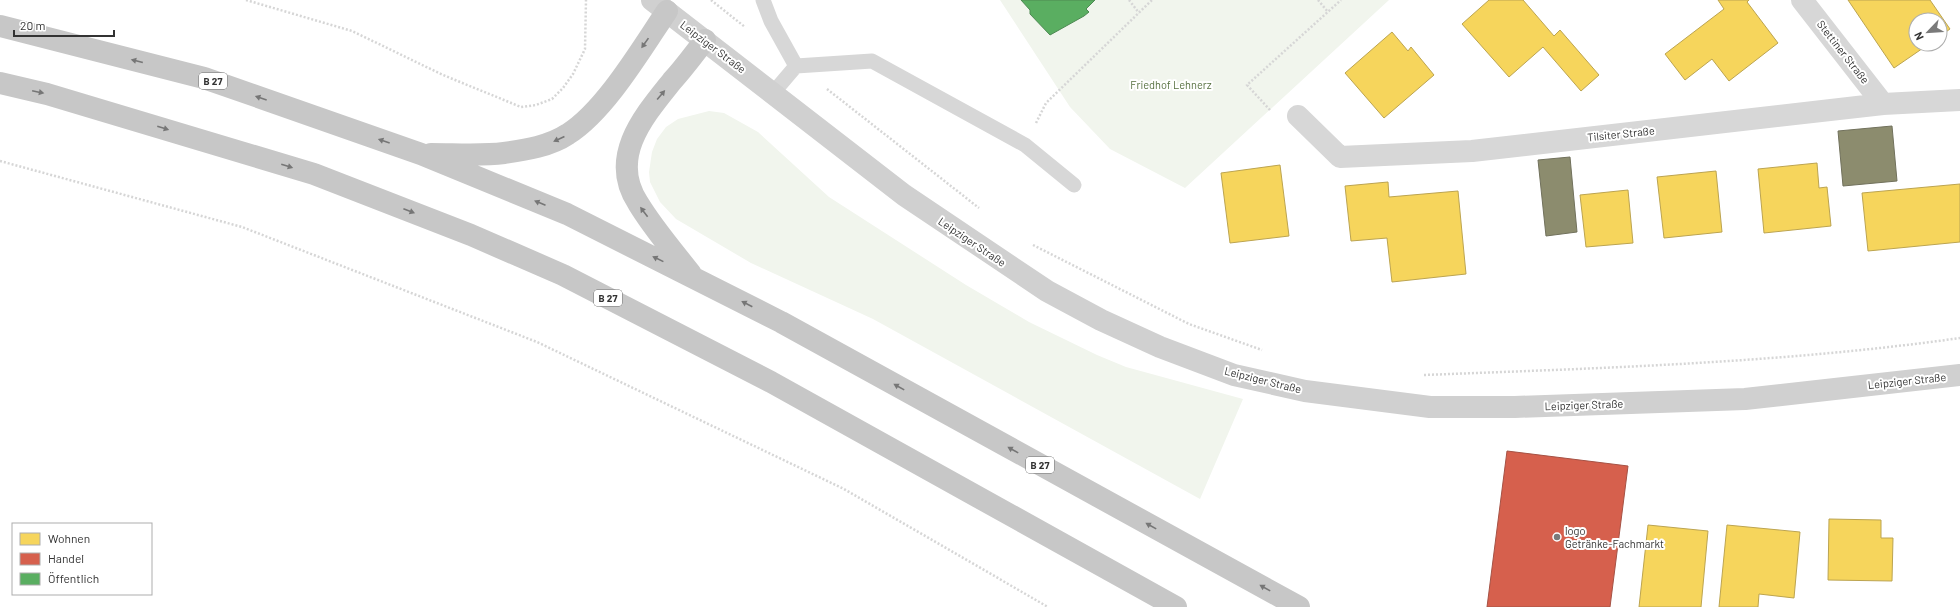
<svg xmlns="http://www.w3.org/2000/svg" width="1960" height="607" viewBox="0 0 1960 607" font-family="Barlow,sans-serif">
<rect width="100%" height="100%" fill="#fff"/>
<path fill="#f1f5ed" d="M 1000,0 L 1389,0 L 1185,188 L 1110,149 L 1070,107 Z
M 709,111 L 724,113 L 758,132 L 829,197 L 966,285 L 1029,322 L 1097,355 L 1126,367 L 1243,399 L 1200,499 L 873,319 L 751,263 L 676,219 L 660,202 L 650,182 L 649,172 L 652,152 L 657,139 L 666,127 L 678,119 Z"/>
<path fill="#f6d55c" stroke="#bca450" d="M 1489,0 L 1523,0 L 1554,36 L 1560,30 L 1599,75 L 1581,91 L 1543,47 L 1509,77 L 1462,24 Z
M 1718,0 L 1749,0 L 1747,2 L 1778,43 L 1729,81 L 1712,59 L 1685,80 L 1665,54 L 1724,9 Z
M 1848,0 L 1930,0 L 1950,29 L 1940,36 L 1940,20 L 1916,20 L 1916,44 L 1929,44 L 1894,68 Z
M 1392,32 L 1408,51 L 1411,47 L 1434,75 L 1384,118 L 1345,73 Z
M 1817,163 L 1819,188 L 1827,187 L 1831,226 L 1764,233 L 1758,169 Z
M 1280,165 L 1289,236 L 1230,243 L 1221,173 Z
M 1716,171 L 1722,232 L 1664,238 L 1657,177 Z
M 1388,182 L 1389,197 L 1458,191 L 1466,274 L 1392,282 L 1387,238 L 1351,241 L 1345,186 Z
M 1960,184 L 1960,242 L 1868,251 L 1862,193 Z
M 1628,190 L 1633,243 L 1586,247 L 1580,195 Z
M 1829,519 L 1881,520 L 1881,538 L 1893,538 L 1892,581 L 1828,580 Z
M 1648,525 L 1708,531 L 1701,607 L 1639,607 Z
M 1727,525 L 1800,532 L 1794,598 L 1759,594 L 1758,607 L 1719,607 Z"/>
<path fill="#d6604d" stroke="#a55245" d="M 1507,451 L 1628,466 L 1610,607 L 1487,607 Z"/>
<path fill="#5aae61" stroke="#4e8953" d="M 1021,0 L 1095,0 L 1086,9 L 1089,12 L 1084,16 L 1050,35 L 1030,14 L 1030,10 Z"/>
<path fill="#8c8c6e" stroke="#71715c" d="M 1892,126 L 1897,181 L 1843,186 L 1838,131 Z
M 1570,157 L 1577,232 L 1546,236 L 1538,160 Z"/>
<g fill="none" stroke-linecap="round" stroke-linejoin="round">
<path stroke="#d6d6d6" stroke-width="2.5" stroke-dasharray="2 2" stroke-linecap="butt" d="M 246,0 L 352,31 L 443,75 L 521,107 L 536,105 L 552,99 L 563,88 L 573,74 L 585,49 L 586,0
M 711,0 L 745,27
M 1129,0 L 1139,13
M 1318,0 L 1328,12
M 827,89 L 979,208
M 1270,110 L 1247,85 L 1341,0
M 1036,123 L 1046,103 L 1152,0
M 0,161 L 242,227 L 537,342 L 844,489 L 1048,607
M 1033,245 L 1189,324 L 1262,350
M 1424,375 C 1603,368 1783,363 1960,338"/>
<path stroke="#d7d7d7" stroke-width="15" d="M 763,0 L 771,21 L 796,66
M 773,93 L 796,66 L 872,61 L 1025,145 L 1074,185"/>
<path stroke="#d7d7d7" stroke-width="22" d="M 1802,0 L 1883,104
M 1298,116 L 1340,157 L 1472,151 L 1883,104 L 1960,100"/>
<path stroke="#d0d0d0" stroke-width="22" d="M 652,0 L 904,195 L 1047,291 L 1101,320 L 1160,347 L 1234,375 L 1305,391 L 1430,407 L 1515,407 L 1745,399 L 1960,375"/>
<path stroke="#c7c7c7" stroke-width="22" d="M 0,26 L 204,78 L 421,154 L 567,214 L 781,322 L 1299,607
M 0,83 L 47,94 L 314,174 L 471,235 L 563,275 L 771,382 L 1176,607
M 431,154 C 455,154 481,156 504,153 C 526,150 550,146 568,134 C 605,111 642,48 667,11
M 691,274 C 673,251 653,228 638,203 C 608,157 644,116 672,81 C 684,68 694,54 705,40"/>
</g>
<defs><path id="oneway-solid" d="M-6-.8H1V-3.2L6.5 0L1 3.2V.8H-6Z"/></defs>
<g fill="#767676">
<use href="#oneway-solid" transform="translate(645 43) rotate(125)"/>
<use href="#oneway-solid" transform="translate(137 61) rotate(-166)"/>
<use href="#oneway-solid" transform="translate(38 92) rotate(12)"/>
<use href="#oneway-solid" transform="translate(661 95) rotate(-50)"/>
<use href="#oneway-solid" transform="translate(261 98) rotate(-161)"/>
<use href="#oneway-solid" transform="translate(163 128) rotate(17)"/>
<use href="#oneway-solid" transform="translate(559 139) rotate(155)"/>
<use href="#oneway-solid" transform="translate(384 141) rotate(-161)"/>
<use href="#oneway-solid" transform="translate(287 166) rotate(17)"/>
<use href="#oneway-solid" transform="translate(540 203) rotate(-157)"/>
<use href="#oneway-solid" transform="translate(409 211) rotate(21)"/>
<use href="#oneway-solid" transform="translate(644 212) rotate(-127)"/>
<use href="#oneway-solid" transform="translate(658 259) rotate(-154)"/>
<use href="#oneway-solid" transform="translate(747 304) rotate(-153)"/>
<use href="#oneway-solid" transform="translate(899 387) rotate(-151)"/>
<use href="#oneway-solid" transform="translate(1013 450) rotate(-151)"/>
<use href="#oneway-solid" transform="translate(1151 526) rotate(-151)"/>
<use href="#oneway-solid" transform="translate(1265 588) rotate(-151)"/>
</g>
<circle fill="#7a7a7a" stroke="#fff" stroke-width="1.5" cx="1557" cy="537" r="4"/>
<g text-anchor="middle" stroke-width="4" stroke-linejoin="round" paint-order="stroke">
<g fill="#fff" stroke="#707070" stroke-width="1">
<rect x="199" y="73" width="28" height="16" rx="3"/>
<rect x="594" y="290" width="28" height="16" rx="3"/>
<rect x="1026" y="457" width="28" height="16" rx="3"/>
</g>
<g font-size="10" font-weight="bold" fill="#333">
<text x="213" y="85">B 27</text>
<text x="608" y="302">B 27</text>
<text x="1040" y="469">B 27</text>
</g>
<g font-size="11" fill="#333" stroke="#fff">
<text transform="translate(713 47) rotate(37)" y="4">Leipziger Straße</text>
<text transform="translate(1843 52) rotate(52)" y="4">Stettiner Straße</text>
<text transform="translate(1621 134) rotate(-6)" y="4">Tilsiter Straße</text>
<text transform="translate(972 242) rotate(34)" y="4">Leipziger Straße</text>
<text transform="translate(1263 380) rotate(14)" y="4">Leipziger Straße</text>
<text transform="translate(1907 381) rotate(-6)" y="4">Leipziger Straße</text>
<text transform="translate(1584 405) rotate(-2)" y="4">Leipziger Straße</text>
</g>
<g font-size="11" fill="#56703f" stroke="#fff">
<text x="1171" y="89">Friedhof Lehnerz</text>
</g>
<g font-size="11" fill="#333" stroke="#fff" text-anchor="start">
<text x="1565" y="535">logo<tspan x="1565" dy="13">Getränke-Fachmarkt</tspan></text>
</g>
</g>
<rect x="12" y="523" width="140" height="72" fill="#ffffff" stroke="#adadad"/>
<rect x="20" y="533" width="20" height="12" fill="#f6d55c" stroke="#adadad"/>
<text x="48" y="543" font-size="12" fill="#333333">Wohnen</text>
<rect x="20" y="553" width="20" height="12" fill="#d6604d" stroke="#adadad"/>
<text x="48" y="563" font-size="12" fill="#333333">Handel</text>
<rect x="20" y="573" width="20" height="12" fill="#5aae61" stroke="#adadad"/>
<text x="48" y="583" font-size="12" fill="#333333">Öffentlich</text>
<g transform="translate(1928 32) rotate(245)"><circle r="19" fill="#ffffff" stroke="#adadad"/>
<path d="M0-3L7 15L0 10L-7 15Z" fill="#7a7a7a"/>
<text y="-6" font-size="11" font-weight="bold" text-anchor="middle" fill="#333333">N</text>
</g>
<path d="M14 30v6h100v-6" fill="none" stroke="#333333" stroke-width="2"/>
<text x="20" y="30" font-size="12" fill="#333333" stroke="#ffffff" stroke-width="3" paint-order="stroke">20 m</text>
</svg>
